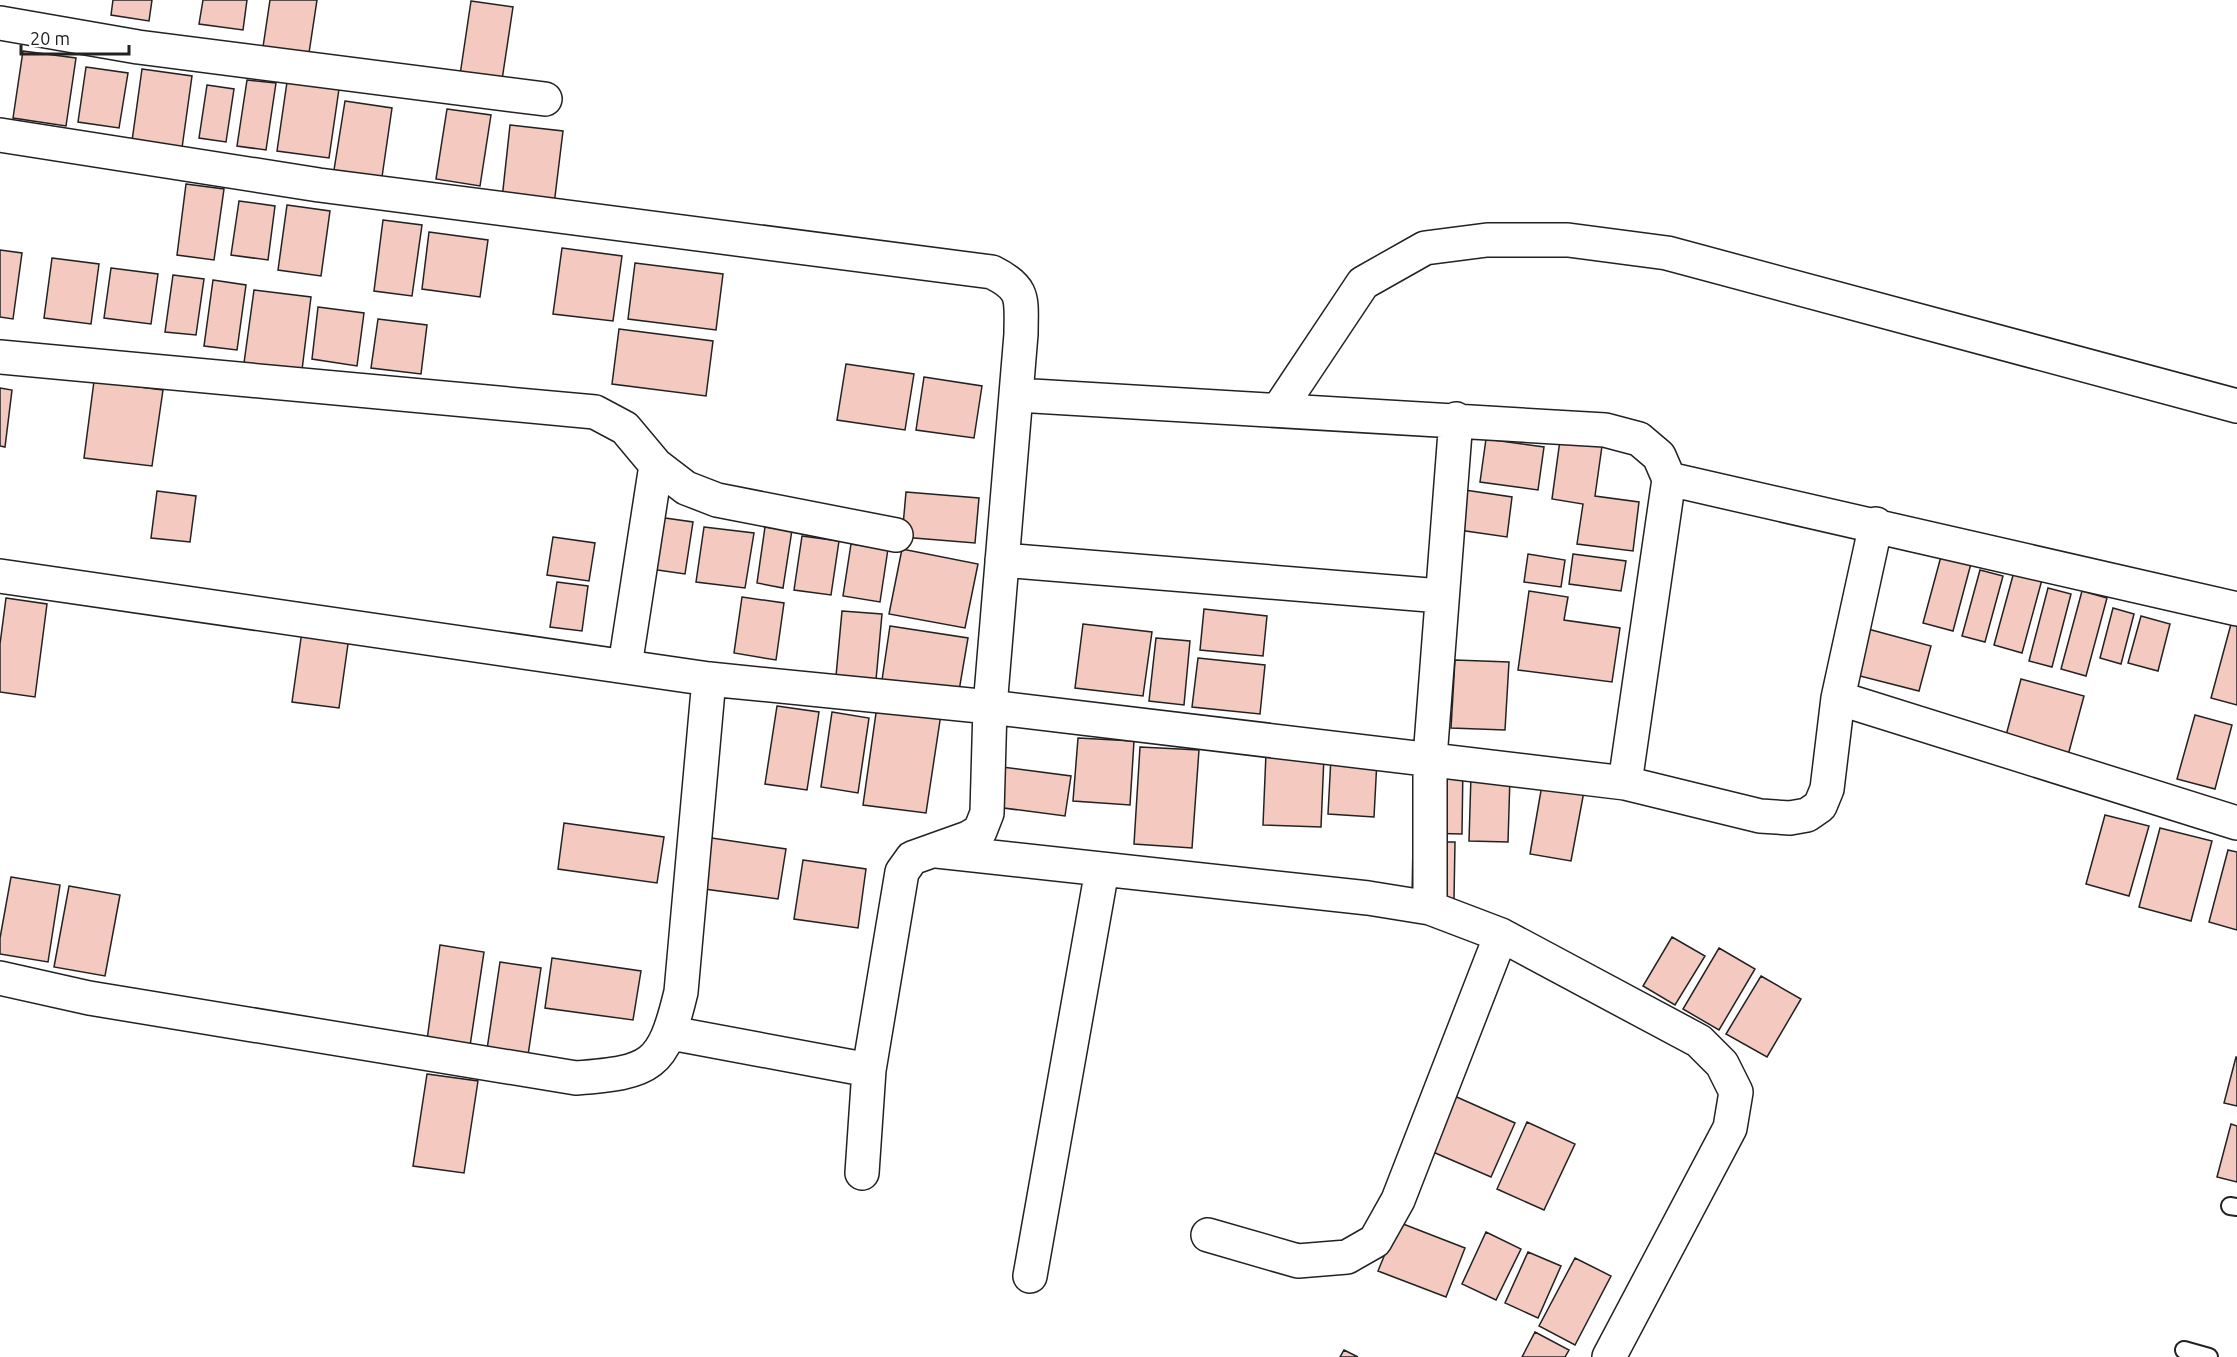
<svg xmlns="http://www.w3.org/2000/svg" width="2237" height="1357" viewBox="0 0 2237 1357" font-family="Ubuntu,sans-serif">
<rect width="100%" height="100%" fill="#fff"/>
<path fill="#f3c9c0" stroke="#222" stroke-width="1.5" d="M 113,0 L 152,0 L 149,21 L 111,15 Z
M 203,0 L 247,0 L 243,30 L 199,24 Z
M 270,0 L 317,0 L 309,53 L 263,47 Z
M 471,1 L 513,7 L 502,80 L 460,75 Z
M 23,51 L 76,58 L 66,126 L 13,118 Z
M 86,67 L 128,73 L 119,128 L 78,122 Z
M 142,69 L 192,76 L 182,148 L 132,141 Z
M 247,80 L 276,83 L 266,150 L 237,146 Z
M 287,82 L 339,89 L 329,158 L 277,151 Z
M 207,85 L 234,89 L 226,142 L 199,138 Z
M 345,101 L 392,108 L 382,177 L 334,170 Z
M 447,109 L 491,115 L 480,186 L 436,179 Z
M 510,125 L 563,131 L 554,205 L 502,199 Z
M 186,184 L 224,189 L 214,260 L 177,255 Z
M 239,201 L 275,206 L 268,260 L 231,255 Z
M 287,205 L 330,211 L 321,276 L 278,270 Z
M 383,220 L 422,225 L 412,296 L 374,291 Z
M 429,232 L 488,240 L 480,297 L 422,289 Z
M 562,248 L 622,256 L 613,321 L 553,314 Z
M 0,250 L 22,253 L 13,319 L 0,317 Z
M 52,258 L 99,264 L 91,324 L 44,318 Z
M 635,263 L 723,274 L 716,330 L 628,319 Z
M 111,268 L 158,274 L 151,324 L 104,318 Z
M 173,275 L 204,279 L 196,335 L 165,332 Z
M 213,280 L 246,285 L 237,350 L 204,346 Z
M 254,290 L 311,297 L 302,370 L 244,363 Z
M 318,307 L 364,313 L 357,366 L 312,359 Z
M 378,319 L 427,325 L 421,374 L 371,368 Z
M 619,329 L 713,341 L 706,396 L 612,384 Z
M 846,364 L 914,374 L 905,430 L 837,420 Z
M 924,377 L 982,386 L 974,438 L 916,430 Z
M 94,381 L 163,390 L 152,466 L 84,458 Z
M 0,388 L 12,390 L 5,447 L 0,446 Z
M 1486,439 L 1544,447 L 1538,490 L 1480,482 Z
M 1560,440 L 1602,446 L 1595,496 L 1639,502 L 1633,551 L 1577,544 L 1583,504 L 1552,499 Z
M 1458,489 L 1512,497 L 1507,537 L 1452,529 Z
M 157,491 L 196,496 L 190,542 L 151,538 Z
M 906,492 L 979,498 L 975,543 L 902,537 Z
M 651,516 L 693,522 L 685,574 L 644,568 Z
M 704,527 L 754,533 L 745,588 L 696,582 Z
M 765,527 L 792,530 L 783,588 L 757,583 Z
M 802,536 L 839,541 L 831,595 L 794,590 Z
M 553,537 L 595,543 L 589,581 L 547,575 Z
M 851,544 L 888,549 L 880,602 L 843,596 Z
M 902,549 L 978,564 L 965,628 L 889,614 Z
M 1943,549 L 1973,556 L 1953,631 L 1923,623 Z
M 1528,554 L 1565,560 L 1561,587 L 1524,582 Z
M 1573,554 L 1626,561 L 1621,591 L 1569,584 Z
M 2015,568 L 2043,576 L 2022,653 L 1994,645 Z
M 1980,570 L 2003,576 L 1985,642 L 1962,636 Z
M 557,582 L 588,586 L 582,631 L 550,627 Z
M 2048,588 L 2071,594 L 2052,667 L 2029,661 Z
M 1529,591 L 1568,597 L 1564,620 L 1620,628 L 1612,682 L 1518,670 Z
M 2082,591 L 2107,598 L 2086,676 L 2061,669 Z
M 742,597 L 784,603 L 776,660 L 734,653 Z
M 6,598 L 47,604 L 35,697 L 0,692 L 0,644 Z
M 2113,608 L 2134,614 L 2121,664 L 2100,658 Z
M 1204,609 L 1267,616 L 1263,656 L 1200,650 Z
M 842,611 L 882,614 L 876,680 L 836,676 Z
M 2141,616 L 2170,624 L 2158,671 L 2128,663 Z
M 1083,624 L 1152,632 L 1143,696 L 1075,688 Z
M 2231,624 L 2237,626 L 2237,705 L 2211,698 Z
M 890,626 L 968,638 L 959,691 L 882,680 Z
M 1868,629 L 1931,646 L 1919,691 L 1856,675 Z
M 302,631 L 349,637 L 339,708 L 292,702 Z
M 1156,638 L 1190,641 L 1184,705 L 1149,701 Z
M 1198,658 L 1265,665 L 1260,714 L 1192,707 Z
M 1455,660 L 1509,662 L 1505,730 L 1451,728 Z
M 2021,679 L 2084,696 L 2067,759 L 2004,743 Z
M 777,706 L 819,712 L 807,790 L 765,784 Z
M 877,706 L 941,714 L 926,813 L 863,805 Z
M 832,712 L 869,718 L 858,793 L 821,787 Z
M 2195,715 L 2232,725 L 2215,789 L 2177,779 Z
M 1078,738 L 1134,741 L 1130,805 L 1073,801 Z
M 1140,747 L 1199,750 L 1192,848 L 1134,844 Z
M 1266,753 L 1324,756 L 1321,827 L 1263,825 Z
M 1331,757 L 1377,760 L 1374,817 L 1328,814 Z
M 1422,763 L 1463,764 L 1462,834 L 1420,833 Z
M 1002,767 L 1071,776 L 1065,816 L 996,807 Z
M 1471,775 L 1510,777 L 1508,842 L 1469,841 Z
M 1543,779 L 1585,786 L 1571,861 L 1530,854 Z
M 2105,815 L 2149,826 L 2129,896 L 2086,884 Z
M 564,823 L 664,837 L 657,883 L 558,869 Z
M 2160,828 L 2212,841 L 2191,921 L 2139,907 Z
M 705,837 L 786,849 L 778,899 L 697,888 Z
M 1413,842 L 1455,842 L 1454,899 L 1412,898 Z
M 2228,850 L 2237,852 L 2237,930 L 2209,922 Z
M 803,860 L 866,869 L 858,928 L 794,919 Z
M 11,877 L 60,885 L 48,962 L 0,954 L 0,938 Z
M 69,886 L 120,895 L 105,976 L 54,967 Z
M 1672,937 L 1705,956 L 1675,1005 L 1643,986 Z
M 440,945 L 484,952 L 470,1046 L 427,1040 Z
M 1719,948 L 1755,969 L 1719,1030 L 1683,1009 Z
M 552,958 L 641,971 L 633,1020 L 545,1008 Z
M 500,962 L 541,968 L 527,1062 L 486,1056 Z
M 1761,976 L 1801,999 L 1767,1057 L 1726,1034 Z
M 2236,1057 L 2237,1057 L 2237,1106 L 2224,1103 Z
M 427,1074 L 478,1081 L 464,1173 L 413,1166 Z
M 1450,1094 L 1515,1123 L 1491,1177 L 1426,1149 Z
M 1527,1122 L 1575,1144 L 1544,1210 L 1497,1189 Z
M 2231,1124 L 2237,1126 L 2237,1182 L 2217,1177 Z
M 1398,1222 L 1465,1248 L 1446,1297 L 1378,1271 Z
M 1486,1232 L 1521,1249 L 1496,1300 L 1462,1284 Z
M 1528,1252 L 1561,1266 L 1538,1318 L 1505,1303 Z
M 1575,1258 L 1611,1276 L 1575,1345 L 1539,1326 Z
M 1535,1332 L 1569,1350 L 1565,1357 L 1522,1357 Z
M 1344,1350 L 1358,1357 L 1340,1357 Z"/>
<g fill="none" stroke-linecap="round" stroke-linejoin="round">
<g stroke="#222" stroke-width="20">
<path id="service" d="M 2230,1206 L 2237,1207
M 2184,1350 L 2209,1357"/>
</g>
<g stroke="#222" stroke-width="36">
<path id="minor" d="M 0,23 L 138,47 L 545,99
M 0,135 L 319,185 L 992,272 C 1026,289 1021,299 1021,334 L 990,707 L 987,813 L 980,831 L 968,838 L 912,858 L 902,872 L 869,1070 L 862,1173
M 0,357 L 595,412 L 625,428 L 656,465 L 686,488 L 717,500 L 896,535
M 1016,395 L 1605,430 L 1639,439 L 1659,456 L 1669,479 L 1625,783
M 1279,409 L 1363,283 L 1425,248 L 1487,240 L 1568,240 L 1667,253 L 2237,406
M 1669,479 L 2237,609
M 1002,560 L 1441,596
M 0,576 L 709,679 L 990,707 L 1625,783 L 1760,816 L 1790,818 L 1807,815 L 1820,806 L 1827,789 L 1838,698 L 2237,823
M 625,666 L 656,465
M 1838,698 L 1876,524
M 937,851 L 1368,898 L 1430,908 L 1501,935 L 1699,1041 L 1722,1064 L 1736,1092 L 1730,1128 L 1609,1357
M 1430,908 L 1430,758 L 1456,419
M 0,978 L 89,998 L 576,1078 C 652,1072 663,1067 681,992 L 709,679
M 671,1033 L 869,1070
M 1208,1235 L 1298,1261 L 1347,1257 L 1375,1241 L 1398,1200 L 1501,935
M 1030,1276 L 1102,870"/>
</g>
<use href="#service" stroke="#fff" stroke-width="16"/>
<use href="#minor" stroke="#fff" stroke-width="33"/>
</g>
<path d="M21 45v9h108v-9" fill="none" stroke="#222222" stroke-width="3"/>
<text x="30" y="45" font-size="18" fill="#222222" stroke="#ffffff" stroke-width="4.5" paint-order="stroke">20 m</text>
</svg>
